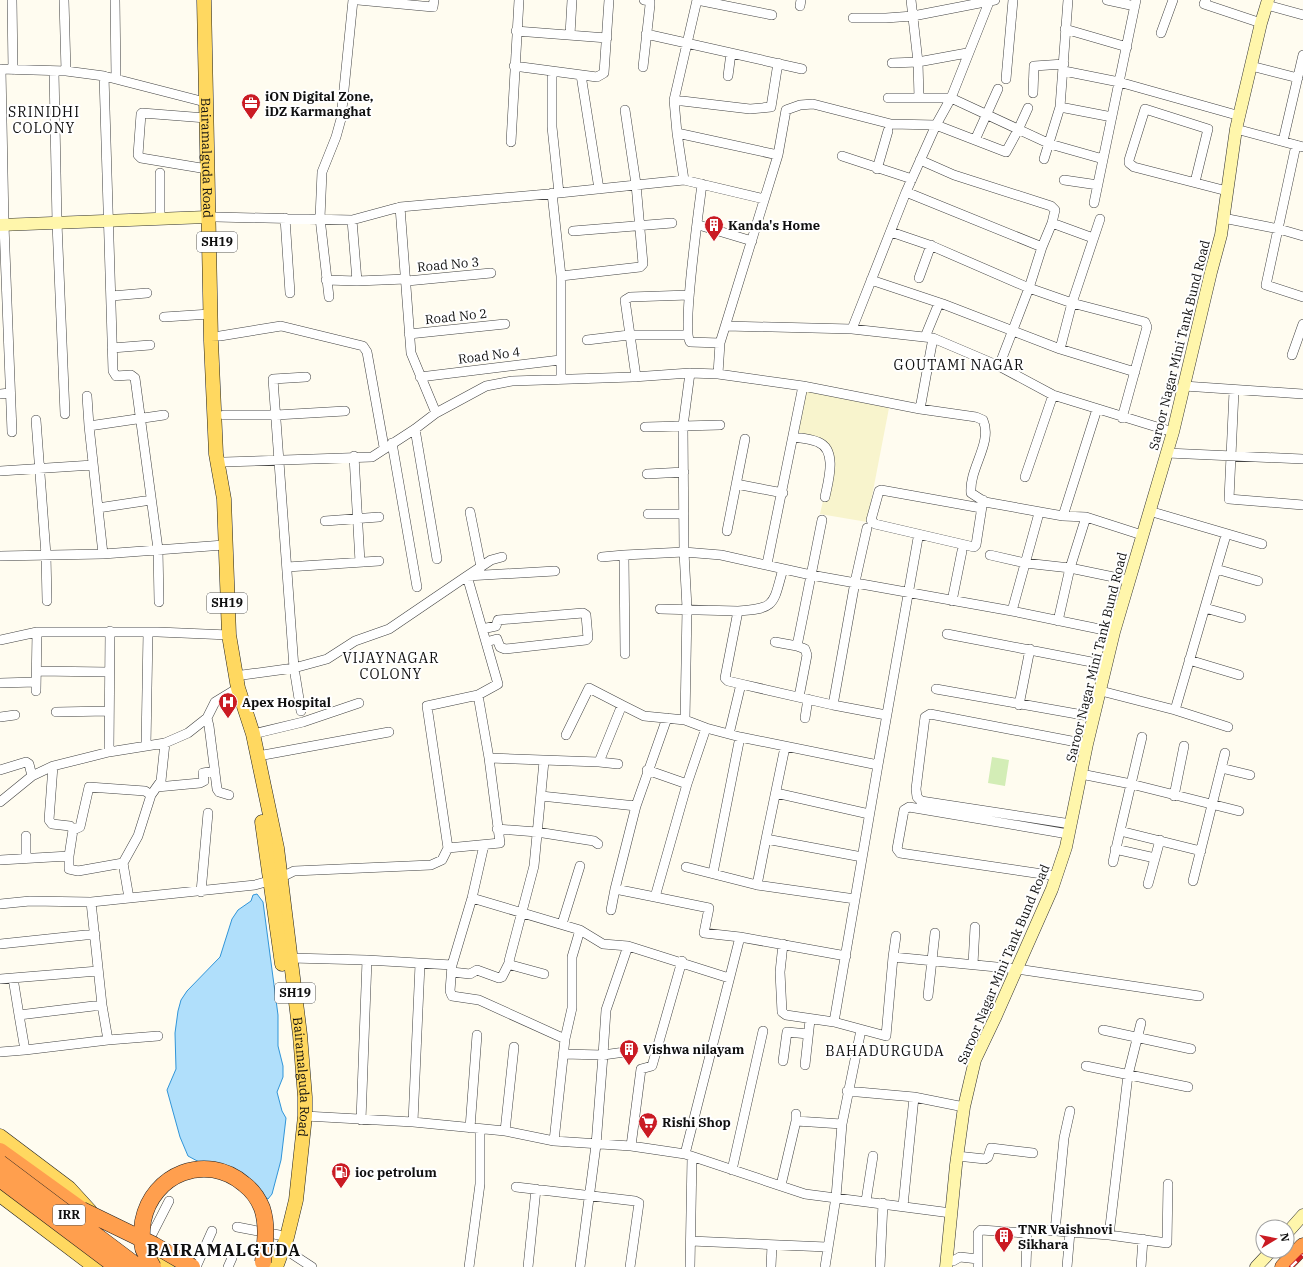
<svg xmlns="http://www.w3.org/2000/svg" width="1303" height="1267" viewBox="0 0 1303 1267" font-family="'IBM Plex Serif',serif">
<rect width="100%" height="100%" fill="#fffcf0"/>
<path fill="#f8f4cd" d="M 806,391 L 889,408 L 867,522 L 820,514 L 830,470 L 825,443 L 798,434 Z"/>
<path fill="#d3edb6" d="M 992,757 L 1009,760 L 1005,786 L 988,783 Z"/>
<path fill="#b0dffb" stroke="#3195d8" d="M 257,894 L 263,902 L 278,1015 L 278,1046 L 283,1066 L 283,1077 L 277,1092 L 282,1111 L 286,1118 L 281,1160 L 272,1194 L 268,1199 L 188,1156 L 180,1137 L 167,1090 L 176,1069 L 175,1033 L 178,1011 L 181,1000 L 187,991 L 220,957 L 232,919 L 238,910 L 251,901 L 253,895 Z"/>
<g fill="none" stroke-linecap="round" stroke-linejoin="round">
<g stroke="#424242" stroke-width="10">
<path id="street" d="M 12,0 L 13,70
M 64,0 L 66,71
M 115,0 L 116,78
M 358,0 L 433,7 L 434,0
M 697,0 L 674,100 L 677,133 L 684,180 L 764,199
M 697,0 L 772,15
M 911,0 L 918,62 L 919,98
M 1107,0 L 1135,6
M 1206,0 L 1204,4 L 1261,23
M 1267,5 L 1303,15
M 800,6 L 801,0
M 853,18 L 886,18 L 913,16 L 995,0
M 1065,29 L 1127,47
M 516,31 L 607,38
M 1161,33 L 1173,0
M 646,34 L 802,69
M 570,35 L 572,0
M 892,63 L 918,62 L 967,53
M 514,66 L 597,77 L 604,73 L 609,0
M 1251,66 L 1298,78
M 643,67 L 650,5 L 650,1 L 644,0
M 0,69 L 66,71 L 104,76 L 205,102
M 1,69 L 4,225 L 12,432
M 54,71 L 57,223 L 65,414
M 1064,71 L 1119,82 L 1240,116
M 552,72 L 552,127 L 559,193
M 581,75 L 599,189
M 104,76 L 113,371 L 116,376 L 131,375 L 135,378 L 158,549 L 159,602
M 728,76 L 731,53
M 1006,79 L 1013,0
M 1033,93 L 1034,66 L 1064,64
M 888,98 L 951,98 L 1050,144 L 1103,159
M 674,100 L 750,109 L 771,107 L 778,63
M 1060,107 L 1112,117
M 206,118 L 142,113 L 141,114 L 138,155 L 141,158 L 207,169
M 1236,129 L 1303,147
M 677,133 L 778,155
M 975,140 L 998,89
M 1283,141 L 1303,55
M 511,142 L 519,0
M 1296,145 L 1266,285 L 1303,297
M 842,156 L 912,179
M 1044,159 L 1060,107 L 1068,0
M 920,160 L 954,175 L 1051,206 L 1055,210 L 1052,223 L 1042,247 L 1029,288 L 999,366
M 877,169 L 888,131
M 160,173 L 160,218
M 1064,180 L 1098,185
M 1195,182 L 1208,129 L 1145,109 L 1129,160 L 1129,163 L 1134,167 C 1165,175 1196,183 1227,191
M 702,184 C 699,208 682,329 690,342 L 720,343
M 906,192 L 1042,247
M 552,193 L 561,276 L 561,379
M 1094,203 L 1136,0
M 400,207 L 411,353 L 436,413
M 216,217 L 352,220 L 400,207 L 559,193 L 684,180
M 285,218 L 290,293
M 1223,218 L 1279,229 L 1303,236
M 352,220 L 357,281
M 1052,223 L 1093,238
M 702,226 L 752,241
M 573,231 L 672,223
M 891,232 L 932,246 L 1029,288 L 1072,303 L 1145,322 L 1147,327 L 1122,418
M 561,276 L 640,267 L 643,264 L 636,184 L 625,110
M 919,278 L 931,245
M 326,280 L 357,281 L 406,279
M 871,280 L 943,304 L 1060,349 L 1135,372
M 407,281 L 491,273
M 111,296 L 147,293
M 329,297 L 320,218 L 322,172 L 336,137 L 341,119 L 353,0
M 164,317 L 210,314
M 726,326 L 852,329 L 933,338 L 999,366 L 1053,395 L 1173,432
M 852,329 L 906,192 L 936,125 L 951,98 L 989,2
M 409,334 L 505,324
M 220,336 L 281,326 L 363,346 L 367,352 L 384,447
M 925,337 L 939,303
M 587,340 L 629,335 L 687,335
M 112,348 L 150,345
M 1060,349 L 1072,303 L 1100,219
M 1292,355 L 1303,324
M 718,374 L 720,343 L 778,155 L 786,110 L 800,105 L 813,104 L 891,124 L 936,125 L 1006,152 L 1018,130 L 1028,108
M 306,377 L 273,379 L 294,668 L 327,659 L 355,641 L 389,629 L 467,576 L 555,571
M 420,377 L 560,360
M 636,377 L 625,300 L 630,297 L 689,295
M 1184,386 L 1303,394
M 1234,391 L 1229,499 L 1303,505
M 0,394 L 10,393
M 87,396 L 89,426 L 164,415
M 920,409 L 933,338
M 1097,409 L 1063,516 L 1086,517 L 1142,535
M 224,415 L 276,415 L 345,411
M 36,420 L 46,555 L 47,601
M 89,426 L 103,554
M 645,427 L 720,425
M 415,429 L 437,559
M 793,437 C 801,438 811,439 818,442 C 838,450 828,482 825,497
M 392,443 L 417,587
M 1167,453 L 1303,459
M 354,456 L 360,562
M 224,462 L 372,457 L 415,429 L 436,413 L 486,386 L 512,381 L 633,377 L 690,373 L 718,374 L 803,386 L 920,409 L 976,417 L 983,420 C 993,443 969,468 971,493 L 985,502 L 1063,516
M 0,471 L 93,465
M 647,474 L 684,472
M 1025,477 L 1053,395
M 736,484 L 783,493
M 98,508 L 151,500
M 981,508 L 881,490 L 879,491 L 871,520 L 875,524 L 974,547 L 976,545 L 983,500
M 1149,511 L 1262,544
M 470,512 L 481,567
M 1039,513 L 1012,611 L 1114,632
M 648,514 L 684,514
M 325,521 L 379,517
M 867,528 L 855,582 L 833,705 L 886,715
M 727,531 L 745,439
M 990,555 L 1025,563 L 1070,568 L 1128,580
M 0,556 L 103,554 L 224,545
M 602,557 L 624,555
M 767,564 L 803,386
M 287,567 L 379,561
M 1216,569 L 1258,581
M 952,601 L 962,551
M 1205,608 L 1241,618
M 660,609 L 738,611 L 725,678 L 728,681 L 741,684
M 738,611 C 777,609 773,603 783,569
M 1058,621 L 1070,568 L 1086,517
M 482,629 L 496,626 L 498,620 L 583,613 L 586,615 L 588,638 L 586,640 L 505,649 L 500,647 L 497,639 L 486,642
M 947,634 L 1107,665
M 0,640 L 37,632 L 158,632 L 229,635
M 775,642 L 797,646 L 822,520
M 797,646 L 805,649 L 807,655 L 799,697
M 625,654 L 624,555 L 684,552 L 721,555 L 811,575 L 1012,611
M 1189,660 L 1239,675
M 37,671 L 109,672
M 235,676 L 294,668 L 301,711
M 0,683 L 36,682
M 936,689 L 1094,717
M 36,691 L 37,632
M 1101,691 L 1175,710 L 1228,727
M 1019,705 L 1030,649
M 1175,710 L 1226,535
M 56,712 L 108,711
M 0,717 L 15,715
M 207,718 L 209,726 L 217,789 L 219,792 L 229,795
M 805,718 L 808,699
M 685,720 L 687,608 L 684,552 L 683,426 L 690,373
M 706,728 L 687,784 L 655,897 L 709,908 L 704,933 L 740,937 L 846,956
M 253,734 L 303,722 L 359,703
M 729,734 L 741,684 L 833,705
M 566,735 L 589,688 L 622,705
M 1142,737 L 1120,831 L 1201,851
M 146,746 L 148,632
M 785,747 L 766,839 L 862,857
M 109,752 L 110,631
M 258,756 L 389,732
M 489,758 L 599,762 L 622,705 L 644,716 L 685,720 L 706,728 L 740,737 L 878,765 L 918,538
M 599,762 L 618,764
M 53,766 L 49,820 L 52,824 L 70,826 L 73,830 L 69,856 L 69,869 L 78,871 L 123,863
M 1221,768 L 1250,775
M 0,770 L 26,762 L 29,764 L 32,776
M 647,770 L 687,784
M 1081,774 L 1131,784 L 1239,811
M 157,787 L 200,783 L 204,781 L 203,773 L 215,771
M 776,793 L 869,814
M 541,796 L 636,806
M 1174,796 L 1184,746
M 0,802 L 32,776 L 53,766 L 109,752 L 165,743 L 188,733 L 207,718 L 215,702 L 238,688
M 1071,824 L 921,801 L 917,797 L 916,789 L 925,717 L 930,714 L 1087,744
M 497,829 L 537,832 L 594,841 L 598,844
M 73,830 L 80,827 L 89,787 L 145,791 L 151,795
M 26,836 L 26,858
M 448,848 L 500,843 L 489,758 L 478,695
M 1115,849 L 1155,858
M 0,860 L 69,856
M 1113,862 L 1120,831
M 686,867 L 757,885 L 855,899
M 713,873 L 740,737
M 1056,876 L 900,853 L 897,849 L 904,810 L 909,807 L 1068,834
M 1193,881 L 1225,753
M 1148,884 L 1160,840
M 757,885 L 766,839
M 201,892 L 208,813
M 655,897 L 615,889 L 636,806 L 667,718
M 129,898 L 123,863 L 138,836 L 151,795 L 161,781 L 165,743
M 472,898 L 580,930 L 603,944 L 628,946 L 729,978
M 0,904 L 30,901 L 91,902
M 611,910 L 615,889
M 562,924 L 580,866
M 740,937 L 685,1154 L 805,1194 L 951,1213
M 0,944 L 95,934
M 783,944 L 780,972 L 782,1012 L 786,1015 L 834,1022 L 886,1036 L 893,957 L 1017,969 L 1199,996
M 628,946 L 606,1010 L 603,1055 L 632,1051
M 893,957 L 896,936
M 291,958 L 367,960 L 452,965 L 472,898 L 484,845
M 973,964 L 975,927
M 452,965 L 450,991 L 452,996 L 479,1000 L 565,1039 L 572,1008 L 572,957 L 580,930
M 452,972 L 470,974 L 477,970 L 499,978 L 502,977 L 509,963
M 544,974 L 511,965 L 509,961 L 534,866 L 544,761
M 13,978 L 19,1015 L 102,1005
M 0,979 L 98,971
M 928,996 L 935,933
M 19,1015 L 25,1050 L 108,1040
M 834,1022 L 878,765
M 1103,1030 L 1191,1049
M 158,1036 L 108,1040 L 102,1005 L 91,902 L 255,885 L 280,878 L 294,871 L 431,865 L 442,860 L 448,848 L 427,706 L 478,695 L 498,684 L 467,576 L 491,560 L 502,557
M 0,1052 L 25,1050
M 563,1054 L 603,1055 L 596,1145 L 580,1267
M 783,1061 L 787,1032 L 808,1034
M 805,1065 L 810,1020
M 1086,1066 L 1188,1087
M 847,1091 L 914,1097 L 964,1107
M 796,1114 L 796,1121 L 842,1124
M 305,1116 L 413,1122 L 505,1131 L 554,1141 L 631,1146 L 685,1154
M 361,1120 L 367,960
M 413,1122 L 420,964
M 470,1128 L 477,1035
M 505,1131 L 514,1047
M 554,1141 L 565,1039
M 631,1146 L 641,1069 L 652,1066 L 682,961
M 957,1156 L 985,1159 L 988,1157 L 991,1148 L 1033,1153
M 732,1170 L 763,1031
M 781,1185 L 796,1121
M 516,1187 L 635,1201 L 639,1203 L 630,1267
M 866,1201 L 873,1156
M 903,1206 L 914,1097
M 237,1227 L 279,1235
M 1030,1229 L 1109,1235 L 1167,1243 L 1168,1184
M 1055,1231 L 1064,1138 L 1070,1111
M 1109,1235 L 1128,1075 L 1141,1023
M 691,1241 L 827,1247
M 146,1246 L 169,1201
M 283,1248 L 312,1267
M 947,1260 L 953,1261 L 960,1257 L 978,1259
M 196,1267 L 212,1231
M 228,1267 L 232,1258
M 469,1267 L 480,1184 L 480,1129
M 528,1267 L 536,1189
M 690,1267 L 692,1157
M 771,1267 L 772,1245
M 825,1267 L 836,1197 L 842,1124 L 861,1030
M 880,1267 L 883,1203
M 978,1267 L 978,1233 L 981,1230 L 1025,1233 L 1027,1237 L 1026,1267
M 1067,1267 L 1070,1232
M 1141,1267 L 1143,1239"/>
</g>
<g stroke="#313131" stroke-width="13">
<path id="secondary" d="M 0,225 L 207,217
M 1287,1233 L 1303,1215
M 946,1267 L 956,1165 L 964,1107 L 975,1060 L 995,1018 L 1052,889 L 1066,847 L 1087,744 L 1114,632 L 1173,432 L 1211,272 L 1221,235 L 1236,129 L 1261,23 L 1268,0
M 1256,1267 L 1271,1251"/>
</g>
<g stroke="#202020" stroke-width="15">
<g id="primary">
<path id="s1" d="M 204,0 L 211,341 L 216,454 L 224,499 L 229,635 L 238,688 L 253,734 L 277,848 L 300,1035 L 305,1097 L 305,1116 L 296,1200 L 287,1237 L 276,1267"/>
<path d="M 262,822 L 282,964"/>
<path d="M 0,1136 L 69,1188 L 90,1211"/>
<path d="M 0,1195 L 95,1267"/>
<path d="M 143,1251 L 167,1267"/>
</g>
</g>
<g stroke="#202020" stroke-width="17">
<path id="highway" d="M 0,1151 L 82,1210
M 1283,1267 L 1303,1246"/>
</g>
<use href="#street" stroke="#fff" stroke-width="9"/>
<use href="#secondary" stroke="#fff6ab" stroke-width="12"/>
<use href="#primary" stroke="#ffd860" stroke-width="14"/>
<use href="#highway" stroke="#ff9f4e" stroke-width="16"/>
<g stroke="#ca1b23" stroke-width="4">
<path id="rail" d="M 1291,1267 L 1303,1255"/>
</g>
<use href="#rail" stroke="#fff" stroke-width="2.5" stroke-dasharray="8" stroke-linecap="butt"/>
<g stroke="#202020" stroke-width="17" stroke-linecap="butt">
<path id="highway-bridge" d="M 0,1163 L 138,1267
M 0,1179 L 117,1267
M 82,1210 L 154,1245 L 192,1267
M 153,1267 C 150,1261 145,1254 143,1248 C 141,1240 142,1228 143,1221 C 152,1174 206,1152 244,1184 C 252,1190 258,1198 262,1208 C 268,1226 265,1244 263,1262"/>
</g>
<use href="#highway-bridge" stroke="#ff9f4e" stroke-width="16"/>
</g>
<defs>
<g id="office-pin" transform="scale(1)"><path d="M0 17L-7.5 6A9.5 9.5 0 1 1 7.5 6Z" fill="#ca1b23" stroke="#fff"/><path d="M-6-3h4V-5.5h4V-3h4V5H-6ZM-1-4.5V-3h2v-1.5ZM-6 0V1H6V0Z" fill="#fff"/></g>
<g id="building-pin" transform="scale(1)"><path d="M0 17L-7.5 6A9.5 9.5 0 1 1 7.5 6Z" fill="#ca1b23" stroke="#fff"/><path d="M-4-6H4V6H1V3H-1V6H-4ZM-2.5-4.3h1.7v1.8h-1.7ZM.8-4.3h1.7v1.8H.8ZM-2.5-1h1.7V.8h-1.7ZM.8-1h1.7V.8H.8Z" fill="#fff"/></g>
<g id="hospital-pin" transform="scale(1)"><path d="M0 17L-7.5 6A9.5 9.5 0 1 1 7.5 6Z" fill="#ca1b23" stroke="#fff"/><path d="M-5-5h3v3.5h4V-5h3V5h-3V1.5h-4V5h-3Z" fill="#fff"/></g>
<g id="supermarket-pin" transform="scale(1)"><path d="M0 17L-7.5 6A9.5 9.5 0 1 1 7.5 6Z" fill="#ca1b23" stroke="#fff"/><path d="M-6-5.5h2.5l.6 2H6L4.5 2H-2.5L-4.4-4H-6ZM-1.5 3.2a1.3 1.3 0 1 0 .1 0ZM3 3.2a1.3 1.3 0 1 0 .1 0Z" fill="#fff"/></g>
<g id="fuel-pin" transform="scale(1)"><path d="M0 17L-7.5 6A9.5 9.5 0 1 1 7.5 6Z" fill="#ca1b23" stroke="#fff"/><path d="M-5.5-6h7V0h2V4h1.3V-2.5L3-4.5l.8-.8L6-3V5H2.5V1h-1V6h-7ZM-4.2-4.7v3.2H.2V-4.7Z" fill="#fff"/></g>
</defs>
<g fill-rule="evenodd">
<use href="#office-pin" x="251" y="103"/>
<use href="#building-pin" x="714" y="225"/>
<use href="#hospital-pin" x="228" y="702"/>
<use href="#building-pin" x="629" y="1049"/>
<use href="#supermarket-pin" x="648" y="1122"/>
<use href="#fuel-pin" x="341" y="1172"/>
<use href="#building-pin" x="1004" y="1236"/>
</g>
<g text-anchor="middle" stroke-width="4" stroke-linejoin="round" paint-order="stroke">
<g fill="#fff" stroke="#575757" stroke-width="1">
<rect x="197" y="232" width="40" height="20" rx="3"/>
<rect x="207" y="593" width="40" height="20" rx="3"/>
<rect x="275" y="983" width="40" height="20" rx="3"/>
<rect x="53" y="1205" width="32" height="20" rx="3"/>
</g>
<g font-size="12" font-weight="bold" fill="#0f0f0f">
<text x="217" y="246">SH19</text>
<text x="227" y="607">SH19</text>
<text x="295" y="997">SH19</text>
<text x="69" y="1219">IRR</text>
</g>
<g font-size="13" font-weight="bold" fill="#0f0f0f" stroke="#fff" text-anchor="start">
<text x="265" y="101">iON Digital Zone,<tspan x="265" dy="15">iDZ Karmanghat</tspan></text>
<text x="728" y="230">Kanda's Home</text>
<text x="242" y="707">Apex Hospital</text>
<text x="643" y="1054">Vishwa nilayam</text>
<text x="662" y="1127">Rishi Shop</text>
<text x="355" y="1177">ioc petrolum</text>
<text x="1018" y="1234">TNR Vaishnovi<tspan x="1018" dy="15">Sikhara</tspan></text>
</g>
<g font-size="13" fill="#0f0f0f" stroke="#fff">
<text dy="5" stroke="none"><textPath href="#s1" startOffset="158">Bairamalguda Road</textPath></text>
<text transform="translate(448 264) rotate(-5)" y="5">Road No 3</text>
<text transform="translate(456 316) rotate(-6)" y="5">Road No 2</text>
<text transform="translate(1179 345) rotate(-76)" y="5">Saroor Nagar Mini Tank Bund Road</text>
<text transform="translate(489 355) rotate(-7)" y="5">Road No 4</text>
<text transform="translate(1096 657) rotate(-76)" y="5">Saroor Nagar Mini Tank Bund Road</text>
<text transform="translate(1003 964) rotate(-67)" y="5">Saroor Nagar Mini Tank Bund Road</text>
<text dy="5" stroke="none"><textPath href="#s1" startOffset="1085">Bairamalguda Road</textPath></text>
</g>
<g font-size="14" letter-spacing="1" fill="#0f0f0f" stroke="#fff">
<text x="44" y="117">SRINIDHI<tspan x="44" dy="16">COLONY</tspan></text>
<text x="959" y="370">GOUTAMI NAGAR</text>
<text x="391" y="663">VIJAYNAGAR<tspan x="391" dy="16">COLONY</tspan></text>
<text x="885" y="1056">BAHADURGUDA</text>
</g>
<g font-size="17" font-weight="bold" letter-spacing="1" fill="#0f0f0f" stroke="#fff">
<text x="224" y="1256">BAIRAMALGUDA</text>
</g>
</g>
<g transform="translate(1275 1239) rotate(80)"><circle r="19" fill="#ffffff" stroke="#9f9f9f"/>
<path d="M0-3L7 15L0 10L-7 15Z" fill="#ca1b23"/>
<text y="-6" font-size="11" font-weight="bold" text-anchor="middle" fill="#0f0f0f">N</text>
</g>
</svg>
